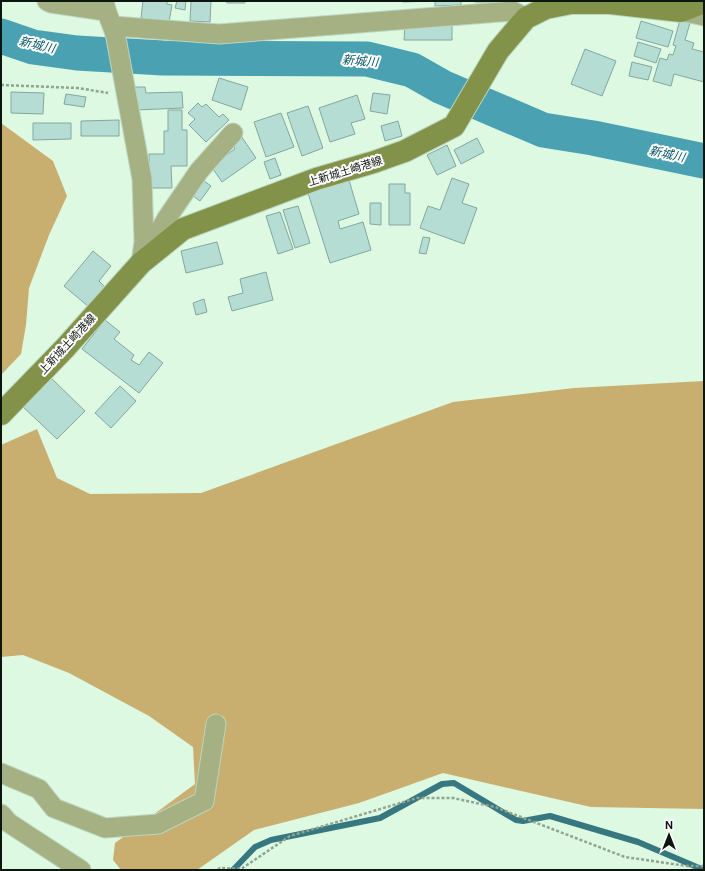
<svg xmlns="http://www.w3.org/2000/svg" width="705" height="871" viewBox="0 0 705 871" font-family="'DM Sans','Noto Sans JP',sans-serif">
<rect width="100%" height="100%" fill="#ddf9e2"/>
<path fill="#c8af70" d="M 1,123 L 53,161 L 67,196 L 49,235 L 29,288 L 26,325 L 21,354 L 1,375 Z
M 704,381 L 704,809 L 591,807 L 443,773 L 359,803 L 254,830 L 197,870 L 121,870 L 113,860 L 115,843 L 195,784 L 193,747 L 149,716 L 69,673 L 23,655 L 1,657 L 1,445 L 37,429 L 57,478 L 90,494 L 201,493 L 453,402 L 574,388 Z"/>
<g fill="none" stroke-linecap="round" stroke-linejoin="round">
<path stroke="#377780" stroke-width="6" d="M 233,870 L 255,847 L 271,840 L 380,818 L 442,784 L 454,783 L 516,820 L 523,821 L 550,816 L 638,842 L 704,870"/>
<path stroke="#49a1b1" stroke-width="35" d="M 1,36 L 33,47 L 77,53 L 163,58 L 367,59 L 412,70 L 442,87 L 543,130 L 593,138 L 704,161"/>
</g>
<path fill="#b6ddd4" stroke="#82a79f" d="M 143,1 L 167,1 L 167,4 L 172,5 L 169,22 L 141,18 Z
M 177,1 L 186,1 L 185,10 L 175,8 Z
M 191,1 L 211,1 L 210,22 L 190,21 Z
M 226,1 L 245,1 L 245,3 L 227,3 Z
M 403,1 L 432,1 L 403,2 Z
M 435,1 L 461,1 L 461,5 L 435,6 Z
M 475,1 L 494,1 L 494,2 L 475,2 Z
M 680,20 L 690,23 L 685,40 L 694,43 L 692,49 L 704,52 L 704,82 L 674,74 L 671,86 L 653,81 L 660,58 L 667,60 L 669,54 L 673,55 L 676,46 L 673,45 Z
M 641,21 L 673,31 L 668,47 L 636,38 Z
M 405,24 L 452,24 L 452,40 L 404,40 Z
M 638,42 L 661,49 L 656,63 L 634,56 Z
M 585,49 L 616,61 L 602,96 L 571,84 Z
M 632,62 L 652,67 L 648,80 L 629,76 Z
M 219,78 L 248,87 L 241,110 L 212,100 Z
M 135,87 L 145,87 L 146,93 L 182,92 L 183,108 L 136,110 Z
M 11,92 L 44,93 L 43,114 L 11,113 Z
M 373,93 L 390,95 L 387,114 L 370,111 Z
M 66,94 L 86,97 L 84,107 L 64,104 Z
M 357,95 L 365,119 L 351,123 L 355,134 L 330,142 L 319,108 Z
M 198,103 L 202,107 L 206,104 L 219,117 L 223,114 L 229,120 L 206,142 L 189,125 L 195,119 L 188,113 Z
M 308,106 L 323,148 L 302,156 L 287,113 Z
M 168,110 L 182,110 L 182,130 L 187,130 L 187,166 L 171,166 L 172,188 L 149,188 L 149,154 L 164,154 L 164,131 L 168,131 Z
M 281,113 L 294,147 L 266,157 L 254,122 Z
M 119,120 L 119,136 L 81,136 L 81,121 Z
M 398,121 L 402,136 L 385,141 L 381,126 Z
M 33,123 L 71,123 L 71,139 L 33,140 Z
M 241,136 L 256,158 L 222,182 L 211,166 L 235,149 L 231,143 Z
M 477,138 L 484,152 L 461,164 L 454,150 Z
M 447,145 L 456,166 L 437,175 L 427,155 Z
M 275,158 L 281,175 L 270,179 L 264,162 Z
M 200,178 L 211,186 L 200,201 L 189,193 Z
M 452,178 L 469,184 L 462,203 L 477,208 L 464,244 L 420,228 L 428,206 L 440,210 Z
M 349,180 L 359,214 L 338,221 L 340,229 L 363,222 L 371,250 L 330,263 L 308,193 Z
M 389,184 L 405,184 L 405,193 L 410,193 L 410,225 L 389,225 Z
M 370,203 L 381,203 L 381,225 L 370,224 Z
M 298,206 L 310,243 L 295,248 L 283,210 Z
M 280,212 L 293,249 L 278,254 L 266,216 Z
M 423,237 L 430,238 L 426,254 L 419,253 Z
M 217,242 L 223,264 L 186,273 L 181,251 Z
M 93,251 L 111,266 L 99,281 L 105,287 L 89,307 L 64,286 Z
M 266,272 L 273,300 L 232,311 L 228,297 L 243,293 L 240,279 Z
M 204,299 L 207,312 L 196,315 L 193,303 Z
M 105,320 L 120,332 L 114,339 L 134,355 L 131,360 L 139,365 L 149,352 L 163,363 L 139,393 L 82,349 Z
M 49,376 L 85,411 L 57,439 L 21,405 Z
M 120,386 L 136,401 L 111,428 L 95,413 Z"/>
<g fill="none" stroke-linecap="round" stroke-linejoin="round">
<g stroke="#bcd5c0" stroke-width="21">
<path id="minor" d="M 47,1 L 51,3 L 105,11
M 104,1 C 106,14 113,25 116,38 L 142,179 L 144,242 L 141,263
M 681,11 L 704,16
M 113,26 L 219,34 L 513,11 L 526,18
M 144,259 L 167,218 L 199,171 L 233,133
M 1,773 L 39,789 L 54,808 L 105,828 L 158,824 L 204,801 L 216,724
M 1,814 L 9,823 L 81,870"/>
</g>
<g stroke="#bcd5c0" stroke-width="24">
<path id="secondary" d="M 1,414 L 65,348 L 141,263 L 183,229 L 316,179 L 374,162 L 405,151 L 454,126 L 498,51 L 526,18 L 546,8 L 571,3 L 610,3 L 681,11 L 704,2"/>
</g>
<path stroke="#8fa493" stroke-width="2.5" stroke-dasharray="3 2" stroke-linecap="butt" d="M 1,85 L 78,88 L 108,93
M 218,870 L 220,868 L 241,869 L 290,836 L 417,798 L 453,798 L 495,807 L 625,857 L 687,866 L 704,866"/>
<use href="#minor" stroke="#a5b182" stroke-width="19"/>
<use href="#secondary" stroke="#829249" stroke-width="22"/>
</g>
<g text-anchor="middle" stroke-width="4" stroke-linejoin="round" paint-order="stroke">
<g font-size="11" fill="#0c150e" stroke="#fefefe">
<text transform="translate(345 171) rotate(-17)" y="4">上新城土崎港線</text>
<text transform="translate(67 344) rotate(-47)" y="4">上新城土崎港線</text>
</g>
<g font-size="12" font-style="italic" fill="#035560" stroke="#fefefe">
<text transform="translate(37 45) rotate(13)" y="4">新城川</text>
<text transform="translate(360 61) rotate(5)" y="4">新城川</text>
<text transform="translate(667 154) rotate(12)" y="4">新城川</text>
</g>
</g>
<rect width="705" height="871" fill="none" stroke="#0c150e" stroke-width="4"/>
<g transform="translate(669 835)" stroke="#fefefe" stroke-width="3" paint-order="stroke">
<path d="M0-3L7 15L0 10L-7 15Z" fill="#0c150e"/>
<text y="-6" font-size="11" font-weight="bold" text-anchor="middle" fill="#0c150e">N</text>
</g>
</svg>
